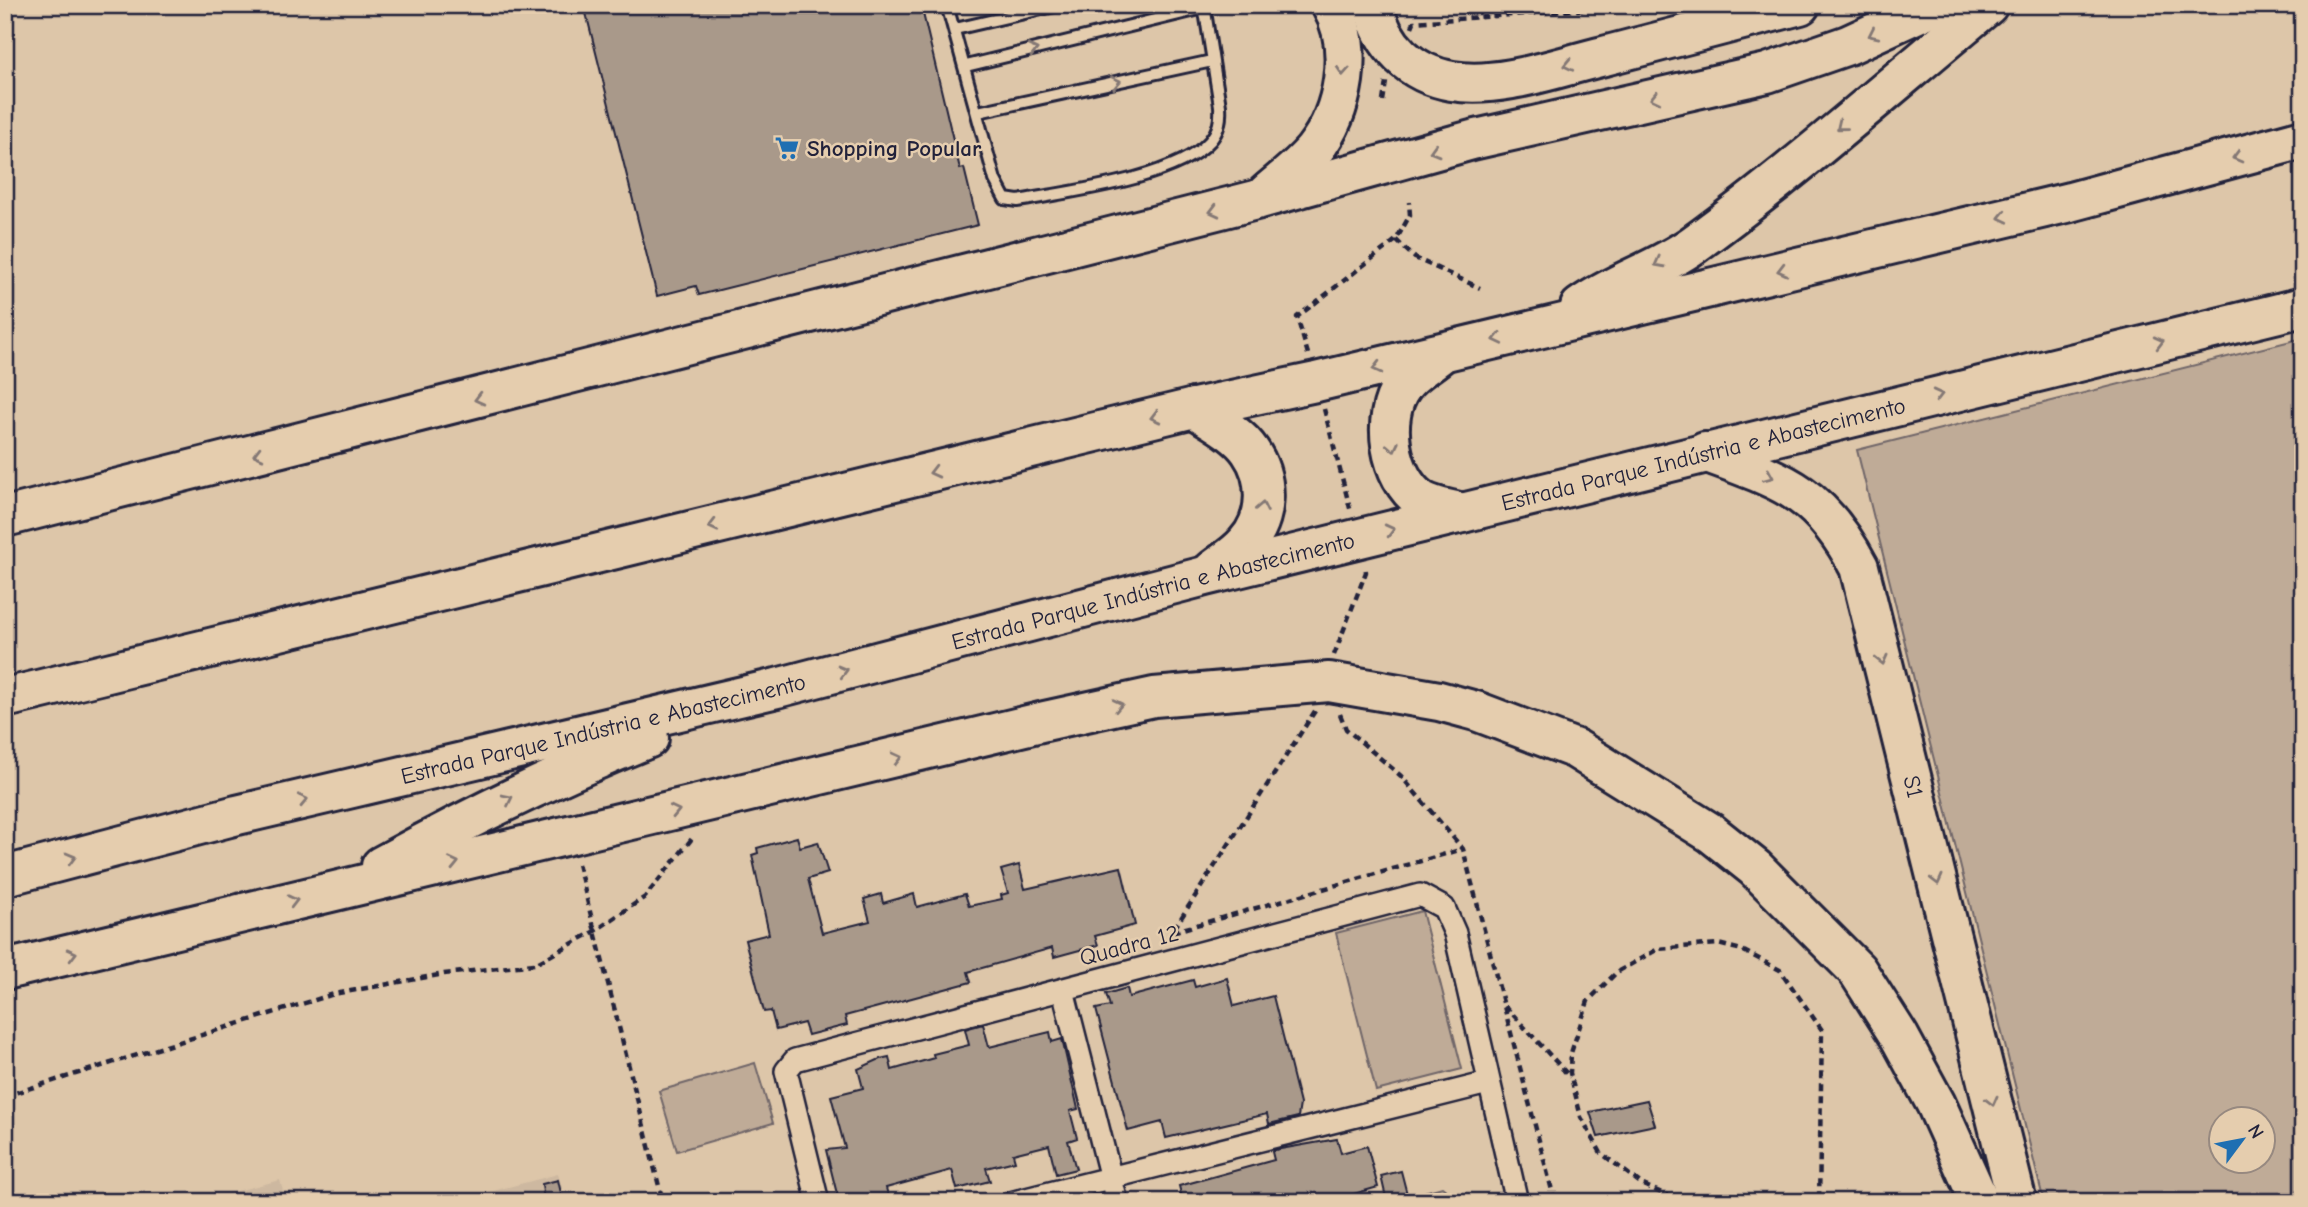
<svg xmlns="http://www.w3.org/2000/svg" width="2308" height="1207" viewBox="0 0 2308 1207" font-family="'Comic Neue',sans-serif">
<rect width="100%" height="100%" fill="#ddc6a9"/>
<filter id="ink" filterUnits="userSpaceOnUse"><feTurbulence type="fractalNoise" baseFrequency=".0143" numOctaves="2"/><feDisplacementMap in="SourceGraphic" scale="14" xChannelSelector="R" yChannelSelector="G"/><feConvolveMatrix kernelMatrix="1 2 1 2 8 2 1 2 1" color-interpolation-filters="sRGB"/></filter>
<g filter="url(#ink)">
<path fill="#cdb8a0" d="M 558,1174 L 566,1202 L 451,1202 Z
M 280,1180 L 286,1202 L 194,1202 Z"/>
<path fill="#bfab97" stroke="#706669" stroke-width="2" fill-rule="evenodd" d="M 2303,338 L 2303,1202 L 2044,1202 L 1857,450 ZM 2220,1120 L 2262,1120 L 2262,1162 L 2220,1162 Z
M 1422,911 L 1462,1069 L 1376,1091 L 1336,933 Z
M 755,1063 L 773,1123 L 677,1151 L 659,1091 Z
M 1442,1187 L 1461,1202 L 1407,1202 L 1406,1197 Z"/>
<path fill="#a9998a" stroke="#22223b" stroke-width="2" d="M 584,5 L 921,5 L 960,169 L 964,168 L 978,225 L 699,295 L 696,286 L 657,296 Z
M 797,837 L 800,847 L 818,842 L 828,873 L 808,879 L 822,933 L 870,921 L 864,899 L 881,894 L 883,903 L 914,894 L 917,907 L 965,894 L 969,906 L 1002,899 L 1001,895 L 1008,893 L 1001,870 L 1019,865 L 1025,889 L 1121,867 L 1135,925 L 1095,936 L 1098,945 L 1054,957 L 1052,948 L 968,972 L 971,982 L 845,1016 L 847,1025 L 808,1035 L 804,1023 L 776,1030 L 771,1011 L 764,1012 L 745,940 L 769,934 L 752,855 L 758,853 L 757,848 Z
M 1227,978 L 1234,1006 L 1273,996 L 1300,1104 L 1298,1117 L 1269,1124 L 1267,1114 L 1166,1138 L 1162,1122 L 1128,1131 L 1096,1009 L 1110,1006 L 1106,994 L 1127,988 L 1129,997 L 1193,980 L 1195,987 Z
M 983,1024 L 989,1047 L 1050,1032 L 1052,1042 L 1062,1039 L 1078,1109 L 1070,1111 L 1077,1138 L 1068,1141 L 1076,1169 L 1056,1174 L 1049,1145 L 1013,1154 L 1015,1161 L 986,1168 L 990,1181 L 957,1189 L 952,1170 L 886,1188 L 890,1202 L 839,1202 L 826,1150 L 845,1148 L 831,1096 L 863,1088 L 858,1069 L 880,1059 L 889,1057 L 892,1070 L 934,1058 L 933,1054 L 969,1045 L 965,1029 Z
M 1647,1100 L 1655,1125 L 1598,1137 L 1590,1112 Z
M 1337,1139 L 1341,1153 L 1367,1146 L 1378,1187 L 1326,1202 L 1183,1202 L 1179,1186 L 1274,1160 L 1272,1152 L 1275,1150 Z
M 1401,1171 L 1409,1202 L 1387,1202 L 1381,1176 Z
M 558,1180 L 563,1202 L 544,1202 L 542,1184 Z"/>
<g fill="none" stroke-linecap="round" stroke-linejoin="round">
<g stroke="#22223b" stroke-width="16">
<path id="lane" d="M 947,5 L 995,180 L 1005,199 L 1018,201 C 1067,192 1176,179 1210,141 C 1219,130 1221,120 1220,106 L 1204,5
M 955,29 L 1059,5
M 966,66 L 1204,8
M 978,112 L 1212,61"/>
</g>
<g stroke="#22223b" stroke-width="26">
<path id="street" d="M 1063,990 L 1117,1202
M 818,1202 L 786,1071 L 795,1060 L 1420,895 L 1444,908 L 1455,933 L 1517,1202
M 1014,1202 L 1488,1083"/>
</g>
<g stroke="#22223b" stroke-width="44">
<g id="highway">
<path d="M 1373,5 C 1382,46 1411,74 1452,81 C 1501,89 1557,67 1604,56 C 1669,39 1735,22 1800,5"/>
<path d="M 1266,194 C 1282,180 1301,166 1314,150 C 1344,112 1356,48 1331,5"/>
<path d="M 1580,307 C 1615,282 1658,270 1693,245 C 1795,171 1890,86 1988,5"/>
<path d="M 1439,355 C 1427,365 1410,374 1402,387 C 1380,417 1389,478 1421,500 C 1432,507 1449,509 1462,513"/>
<path d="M 1194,408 C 1212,420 1238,433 1250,451 C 1269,478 1269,518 1246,543 C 1237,554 1223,562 1212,571"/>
<path id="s1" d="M 1705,452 C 1782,481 1819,490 1859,567 L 2017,1202"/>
<path d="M 5,517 L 1260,199 L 1472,140 L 1767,73 L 1848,45 L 1935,5"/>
<path d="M 5,698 L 1194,408 L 1316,382 L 2070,202 L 2303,139"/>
<path d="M 381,866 C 468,818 556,775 649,738"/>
<path id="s2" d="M 5,876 L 237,815 L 777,688 L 1205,576 L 2303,307"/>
<path d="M 5,970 L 1045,721 L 1154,697 L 1329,682 L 1439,701 L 1476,711 L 1576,749 L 1711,833 L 1755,868 L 1857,970 L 1899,1036 L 1936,1104 L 1980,1202"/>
</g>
</g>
<path stroke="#22223b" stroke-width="4.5" stroke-dasharray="7 5" stroke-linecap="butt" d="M 1412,27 L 1414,22 L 1648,5
M 1383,101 L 1386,82
M 1396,240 L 1415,258 L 1480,288
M 1308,354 L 1297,317 L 1396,240 L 1410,215 L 1409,202
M 1324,409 L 1351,512
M 1334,655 L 1366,572 L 1365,565
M 1315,711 L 1172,932 L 1463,849
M 1340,714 L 1346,729 L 1401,776 L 1463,849 L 1555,1202
M 578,864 L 663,1202
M 1505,1006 L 1570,1077
M 5,1096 L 334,994 L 444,974 L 535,964 L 595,931 L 645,897 L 694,836
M 1683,1202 L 1643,1185 L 1601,1153 L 1581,1117 L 1570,1073 L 1571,1053 L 1588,1001 L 1617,972 L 1658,949 L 1718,944 L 1742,950 L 1780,970 L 1822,1030 L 1819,1202"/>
<use href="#lane" stroke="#e5cdae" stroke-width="10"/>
<use href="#street" stroke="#e5cdae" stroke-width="21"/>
<use href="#highway" stroke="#e5cdae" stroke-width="38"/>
</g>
<defs><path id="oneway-chevron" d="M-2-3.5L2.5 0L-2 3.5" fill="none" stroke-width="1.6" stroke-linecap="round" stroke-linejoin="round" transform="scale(1.75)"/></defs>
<g stroke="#847874">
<use href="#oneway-chevron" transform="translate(1873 34) rotate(155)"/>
<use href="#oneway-chevron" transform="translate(1033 50) rotate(-14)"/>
<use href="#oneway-chevron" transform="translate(1568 65) rotate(167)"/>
<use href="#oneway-chevron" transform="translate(1343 71) rotate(94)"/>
<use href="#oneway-chevron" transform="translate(1116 82) rotate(-12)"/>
<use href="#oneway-chevron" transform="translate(1655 98) rotate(167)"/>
<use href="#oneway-chevron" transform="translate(1841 126) rotate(141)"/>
<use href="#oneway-chevron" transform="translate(1434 151) rotate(164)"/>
<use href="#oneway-chevron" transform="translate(2237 157) rotate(165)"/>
<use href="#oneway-chevron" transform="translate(1214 211) rotate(166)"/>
<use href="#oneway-chevron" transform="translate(2003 217) rotate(167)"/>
<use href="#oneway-chevron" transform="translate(1659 263) rotate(152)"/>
<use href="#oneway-chevron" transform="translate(1782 270) rotate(166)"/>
<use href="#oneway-chevron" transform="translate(1498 339) rotate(167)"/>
<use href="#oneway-chevron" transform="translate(2159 342) rotate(-14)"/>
<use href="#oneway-chevron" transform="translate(1377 368) rotate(166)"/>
<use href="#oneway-chevron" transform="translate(1938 395) rotate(-14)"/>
<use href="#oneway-chevron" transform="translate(479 399) rotate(166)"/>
<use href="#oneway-chevron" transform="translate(1155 417) rotate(166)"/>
<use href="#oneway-chevron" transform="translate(1393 447) rotate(78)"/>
<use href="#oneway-chevron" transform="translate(258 454) rotate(166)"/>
<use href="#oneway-chevron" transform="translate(934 472) rotate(166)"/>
<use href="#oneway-chevron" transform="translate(1769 476) rotate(23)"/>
<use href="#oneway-chevron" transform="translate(1262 507) rotate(-79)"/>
<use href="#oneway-chevron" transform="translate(713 526) rotate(166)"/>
<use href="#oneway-chevron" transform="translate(1390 530) rotate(-14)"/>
<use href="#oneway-chevron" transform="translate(1882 660) rotate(76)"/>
<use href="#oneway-chevron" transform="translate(843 671) rotate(-15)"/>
<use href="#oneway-chevron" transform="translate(1118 705) rotate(-12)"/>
<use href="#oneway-chevron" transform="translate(897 758) rotate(-14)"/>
<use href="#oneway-chevron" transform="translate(508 799) rotate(-26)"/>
<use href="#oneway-chevron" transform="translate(303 800) rotate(-13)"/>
<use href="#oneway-chevron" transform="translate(675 811) rotate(-13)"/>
<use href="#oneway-chevron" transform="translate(71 858) rotate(-15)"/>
<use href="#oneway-chevron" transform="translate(454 863) rotate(-13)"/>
<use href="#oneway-chevron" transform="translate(1937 880) rotate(76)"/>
<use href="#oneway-chevron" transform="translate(293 901) rotate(-14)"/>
<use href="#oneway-chevron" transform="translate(72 954) rotate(-14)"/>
<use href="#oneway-chevron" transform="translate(1992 1101) rotate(76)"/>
</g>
</g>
<defs>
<g id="supermarket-bare" transform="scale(1.89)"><path d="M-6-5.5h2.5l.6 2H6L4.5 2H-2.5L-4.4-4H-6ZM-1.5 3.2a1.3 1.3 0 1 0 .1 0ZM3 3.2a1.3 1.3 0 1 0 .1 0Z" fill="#1f6fb2" stroke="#e5cdae" stroke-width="2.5" paint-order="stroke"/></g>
</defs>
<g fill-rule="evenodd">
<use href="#supermarket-bare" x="787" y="148"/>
</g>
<g text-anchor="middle" stroke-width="5" stroke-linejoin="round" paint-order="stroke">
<g font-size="23" font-weight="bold" fill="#22223b" stroke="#e5cdae" text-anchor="start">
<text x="807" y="156">Shopping Popular</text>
</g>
<g font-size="23" fill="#22223b" stroke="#e5cdae">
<text dy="8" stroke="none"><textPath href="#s2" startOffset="1750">Estrada Parque Indústria e Abastecimento</textPath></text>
<text dy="8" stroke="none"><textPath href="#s2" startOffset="1183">Estrada Parque Indústria e Abastecimento</textPath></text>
<text dy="8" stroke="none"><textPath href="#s2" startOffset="616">Estrada Parque Indústria e Abastecimento</textPath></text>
<text dy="8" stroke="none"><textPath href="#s1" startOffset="425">S1</textPath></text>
<text transform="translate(1129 945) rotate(-15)" y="8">Quadra 12</text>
</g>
</g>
<rect width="2308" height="1207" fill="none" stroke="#e5cdae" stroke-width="28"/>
<rect x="14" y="14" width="2280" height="1179" fill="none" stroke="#22223b" stroke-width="2.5" filter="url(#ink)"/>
<g transform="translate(2242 1140) rotate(58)"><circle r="33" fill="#e5cdae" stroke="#978980" stroke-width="2"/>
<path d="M0-5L12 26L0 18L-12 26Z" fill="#1f6fb2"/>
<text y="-10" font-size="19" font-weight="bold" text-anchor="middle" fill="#22223b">N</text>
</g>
</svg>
